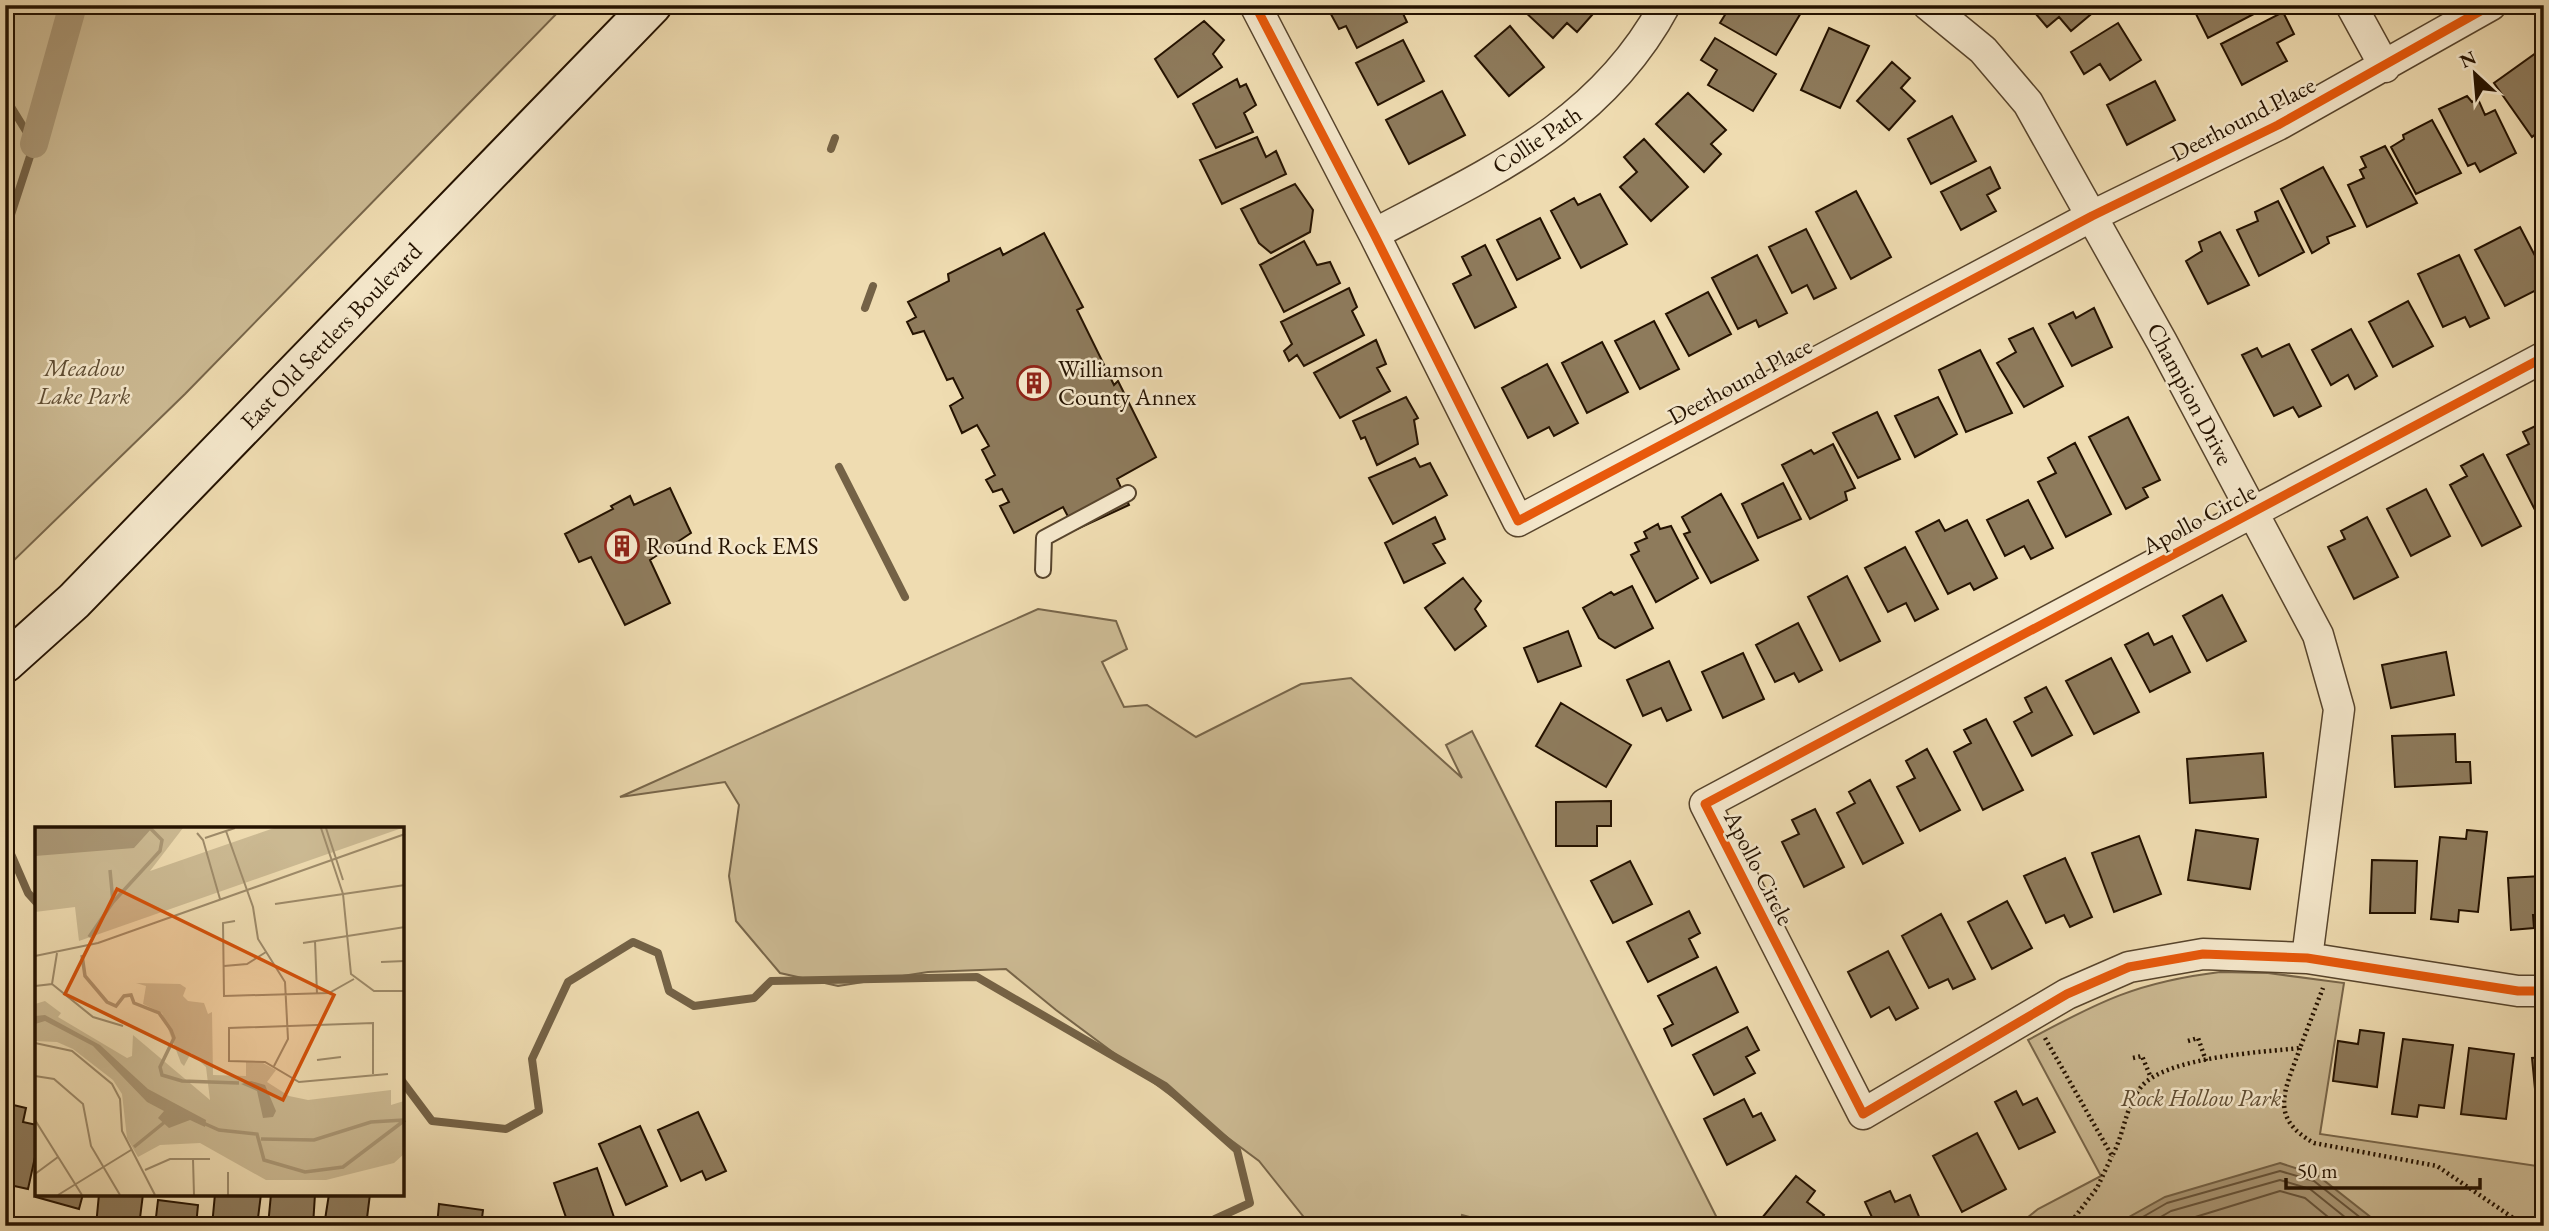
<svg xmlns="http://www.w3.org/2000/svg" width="2549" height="1231" viewBox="0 0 2549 1231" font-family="'EB Garamond',serif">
<rect width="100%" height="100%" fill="#efdcb1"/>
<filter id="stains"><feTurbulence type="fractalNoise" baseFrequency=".00286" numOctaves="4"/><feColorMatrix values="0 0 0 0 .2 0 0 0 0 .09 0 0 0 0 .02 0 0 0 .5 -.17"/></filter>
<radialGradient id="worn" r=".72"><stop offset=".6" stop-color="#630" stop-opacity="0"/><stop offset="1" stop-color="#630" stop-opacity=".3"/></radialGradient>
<path fill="#ccba93" stroke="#78664a" stroke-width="2" d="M 5,5 L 565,5 L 185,394 L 5,569 Z
M 1038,609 L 1116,621 L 1127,649 L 1102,662 L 1124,707 L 1147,705 L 1196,737 L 1301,684 L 1351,678 L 1462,778 L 1446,745 L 1472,731 L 1721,1226 L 1503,1226 L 1462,1215 L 1460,1226 L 1311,1226 L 1259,1161 L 1056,1010 L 1006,969 L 928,972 L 838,986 L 780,973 L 736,921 L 729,876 L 739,805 L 725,782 L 620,797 Z
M 2220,972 L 2268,973 L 2344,983 L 2320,1134 L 2544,1167 L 2544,1226 L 2017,1226 L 2038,1209 L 2101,1176 L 2028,1040 C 2100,1001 2138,982 2220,972 Z"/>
<path fill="#aa9775" stroke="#746246" stroke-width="2" d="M 2280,1163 L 2317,1175 L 2382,1226 L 2113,1226 L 2165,1197 Z"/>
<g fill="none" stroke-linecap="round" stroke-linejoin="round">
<path stroke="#67543a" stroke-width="2" d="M 2127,1226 L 2167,1203 L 2280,1171 L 2314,1181 L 2371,1226
M 2145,1226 L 2171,1211 L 2280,1180 L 2310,1189 L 2356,1226
M 2166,1226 L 2280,1191 L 2305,1198 L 2339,1226"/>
<path stroke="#746246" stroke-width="8" d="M 5,97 L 34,144 L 5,233
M 831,149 L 835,138
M 865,308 L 873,286
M 839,467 L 905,597
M 5,840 L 28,893 L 37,903
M 402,1081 L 432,1121 L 506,1129 L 539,1111 L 532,1059 L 568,982 L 633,942 L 658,953 L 669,991 L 694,1006 L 754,998 L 771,981 L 977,977 L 1165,1086 L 1237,1150 L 1250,1203 L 1215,1219 L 1210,1226"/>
<path stroke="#aa9775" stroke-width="28" d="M 34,144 L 73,5"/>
</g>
<path fill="#8e7b5c" stroke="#241200" stroke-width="2" d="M 1399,5 L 1407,22 L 1357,48 L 1346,26 L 1339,29 L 1327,7 Z
M 1529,5 L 1581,5 L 1592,15 L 1577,32 L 1567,23 L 1553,38 L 1524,11 Z
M 1731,5 L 1792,5 L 1802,11 L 1776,55 L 1720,23 Z
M 2032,5 L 2102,5 L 2071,31 L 2059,17 L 2047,27 L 2030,7 Z
M 2206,5 L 2271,5 L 2208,38 L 2196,14 L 2208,8 Z
M 2283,12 L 2294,34 L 2277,43 L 2287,61 L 2242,85 L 2221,44 Z
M 1204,21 L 1224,40 L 1213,54 L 1222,67 L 1178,97 L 1155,59 Z
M 2118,23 L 2141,60 L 2110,80 L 2100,64 L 2084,74 L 2071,52 Z
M 1510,26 L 1544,67 L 1509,96 L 1475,56 Z
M 1829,28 L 1869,46 L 1840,108 L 1801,90 Z
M 1715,38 L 1776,74 L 1753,111 L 1708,85 L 1717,70 L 1701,60 Z
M 1403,40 L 1424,81 L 1378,105 L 1356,63 Z
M 2536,53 L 2544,65 L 2544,127 L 2532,137 L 2494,83 Z
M 1892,62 L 1910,78 L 1901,88 L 1915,101 L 1889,130 L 1857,101 Z
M 1237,79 L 1240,87 L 1246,84 L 1256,105 L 1244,113 L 1253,132 L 1216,148 L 1193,104 Z
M 2155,81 L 2175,120 L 2127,145 L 2107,105 Z
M 1442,91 L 1465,135 L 1409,164 L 1386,120 Z
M 1688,93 L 1726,130 L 1711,144 L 1721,154 L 1704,172 L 1656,124 Z
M 2467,96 L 2472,102 L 2478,99 L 2485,115 L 2495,110 L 2516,153 L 2480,172 L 2475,163 L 2468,166 L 2439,109 Z
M 1952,116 L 1976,161 L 1931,184 L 1908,139 Z
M 2432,120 L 2461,173 L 2416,194 L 2391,147 L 2404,139 L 2403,135 Z
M 1257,137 L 1266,157 L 1276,151 L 1286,174 L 1222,204 L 1200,160 Z
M 1644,139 L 1688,187 L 1651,221 L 1620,187 L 1637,172 L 1624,157 Z
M 2385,146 L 2417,203 L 2367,227 L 2348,185 L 2364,178 L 2360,170 L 2366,167 L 2361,157 Z
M 1990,167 L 2000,188 L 1987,195 L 1996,211 L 1961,230 L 1941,192 Z
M 2323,167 L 2355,226 L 2327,237 L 2329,243 L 2312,253 L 2281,189 Z
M 1295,184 L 1313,210 L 1310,232 L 1271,253 L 1259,243 L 1241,209 Z
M 1856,191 L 1891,257 L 1851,279 L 1816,212 Z
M 1600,194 L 1627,244 L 1581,268 L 1551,211 L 1574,198 L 1578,205 Z
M 2278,201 L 2304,252 L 2259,276 L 2237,230 L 2258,221 L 2255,212 Z
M 1540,218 L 1560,258 L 1517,280 L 1497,240 Z
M 2520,227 L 2544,273 L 2544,286 L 2505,306 L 2475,250 Z
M 1806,229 L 1836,288 L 1814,299 L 1807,285 L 1792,293 L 1769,247 Z
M 2220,232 L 2249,285 L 2208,304 L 2186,261 L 2202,251 L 2199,242 Z
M 1044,233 L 1083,307 L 1077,310 L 1114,385 L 1118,381 L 1156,457 L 1117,479 L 1129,505 L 1075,530 L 1063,507 L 1014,533 L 1000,506 L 1009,502 L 1002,489 L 993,492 L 986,480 L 995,475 L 982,450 L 989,446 L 977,425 L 962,433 L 950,406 L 963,398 L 953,378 L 947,380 L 924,331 L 913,334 L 907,322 L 916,317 L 908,302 L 949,281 L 948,274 L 1000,248 L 1003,255 Z
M 1304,241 L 1317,265 L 1330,262 L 1340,283 L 1284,312 L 1260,265 Z
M 1485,245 L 1516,307 L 1475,328 L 1453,284 L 1471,275 L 1462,257 Z
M 1757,255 L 1787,313 L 1759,327 L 1756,320 L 1738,329 L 1712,278 Z
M 2459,255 L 2489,318 L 2470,327 L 2465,317 L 2443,327 L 2418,274 Z
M 1349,288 L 1357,307 L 1352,311 L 1364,335 L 1304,366 L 1297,355 L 1289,361 L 1284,351 L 1292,344 L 1281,322 Z
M 1708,292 L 1731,334 L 1689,356 L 1666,314 Z
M 2408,301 L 2433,346 L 2393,367 L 2369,322 Z
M 2094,308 L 2112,347 L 2072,366 L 2049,324 L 2073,312 L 2076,318 Z
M 1654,321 L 1679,369 L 1640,389 L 1615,341 Z
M 2033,328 L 2063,386 L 2024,407 L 1997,363 L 2016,352 L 2009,339 Z
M 2351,329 L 2377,376 L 2355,389 L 2348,375 L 2331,385 L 2312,350 Z
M 1376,340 L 1386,364 L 1377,368 L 1390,391 L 1340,418 L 1314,373 Z
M 1602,342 L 1628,392 L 1587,413 L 1562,363 Z
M 2289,344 L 2321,406 L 2299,417 L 2293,407 L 2274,416 L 2242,355 L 2257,348 L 2262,357 Z
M 1980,350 L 2012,413 L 1966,432 L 1939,370 Z
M 1547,364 L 1578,423 L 1554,436 L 1549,427 L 1528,438 L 1502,388 Z
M 1406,397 L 1418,418 L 1414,420 L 1418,444 L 1377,465 L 1365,437 L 1361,439 L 1353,421 Z
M 1938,397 L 1957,434 L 1915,457 L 1895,416 Z
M 1877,412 L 1900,459 L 1858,478 L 1833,433 Z
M 2128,417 L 2160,480 L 2143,488 L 2148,497 L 2126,509 L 2089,437 Z
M 2544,422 L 2544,508 L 2536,512 L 2507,455 L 2529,444 L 2523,432 Z
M 2075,443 L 2111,514 L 2066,537 L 2038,482 L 2056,473 L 2048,458 Z
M 1833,444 L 1855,488 L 1845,492 L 1847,500 L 1810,519 L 1782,465 L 1811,450 L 1814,454 Z
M 2483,454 L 2521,526 L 2482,546 L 2450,485 L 2467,476 L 2461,466 Z
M 1415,458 L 1420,467 L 1430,463 L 1447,495 L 1393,524 L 1369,478 Z
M 1783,483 L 1801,519 L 1758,538 L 1742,504 Z
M 670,488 L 691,533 L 650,560 L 670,603 L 625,625 L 591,557 L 579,562 L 565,534 L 613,509 L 611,506 L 630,496 L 634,505 Z
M 2426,489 L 2450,536 L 2411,556 L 2387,509 Z
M 1721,494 L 1758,560 L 1711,583 L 1684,534 L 1690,532 L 1682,517 Z
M 2028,500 L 2053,548 L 2031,559 L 2024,546 L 2005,556 L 1987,520 Z
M 1435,517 L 1445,539 L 1433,544 L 1445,563 L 1404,583 L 1385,543 Z
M 2367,517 L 2398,577 L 2354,599 L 2328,547 L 2345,539 L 2341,531 Z
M 1939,520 L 1945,531 L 1967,520 L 1997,578 L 1974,590 L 1970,583 L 1948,594 L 1916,532 Z
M 1658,524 L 1660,529 L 1671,526 L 1698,578 L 1656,602 L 1631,555 L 1639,551 L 1635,543 L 1647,538 L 1644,532 Z
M 1905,547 L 1938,609 L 1915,621 L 1906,603 L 1888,612 L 1865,568 Z
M 1847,576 L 1880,641 L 1840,661 L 1808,597 Z
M 1463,578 L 1481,601 L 1475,609 L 1486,626 L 1455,650 L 1425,608 Z
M 1632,586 L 1653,628 L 1615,648 L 1599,638 L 1583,608 L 1611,592 L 1614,595 Z
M 2222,595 L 2246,641 L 2207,661 L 2183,616 Z
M 1798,623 L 1822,670 L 1799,682 L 1794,673 L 1775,682 L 1756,645 Z
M 1568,631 L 1581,666 L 1538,682 L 1524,648 Z
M 2148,633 L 2154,645 L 2172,636 L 2190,672 L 2150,692 L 2125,645 Z
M 2446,652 L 2454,695 L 2391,708 L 2382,665 Z
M 1743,653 L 1764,699 L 1723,718 L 1702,672 Z
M 2111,658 L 2139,712 L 2094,734 L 2066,681 Z
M 2538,660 L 2544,660 L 2544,700 L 2537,700 Z
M 1669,661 L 1691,710 L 1667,721 L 1661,708 L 1643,716 L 1627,680 Z
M 2046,687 L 2072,735 L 2032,756 L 2014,722 L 2032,712 L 2025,698 Z
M 1561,703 L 1631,745 L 1606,787 L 1536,746 Z
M 1986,719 L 2023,790 L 1983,810 L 1954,752 L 1971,743 L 1964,730 Z
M 2455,734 L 2456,762 L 2470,762 L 2471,783 L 2395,787 L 2392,736 Z
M 1927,749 L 1960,810 L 1920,831 L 1897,787 L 1915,778 L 1906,761 Z
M 2263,753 L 2266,797 L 2190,803 L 2187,759 Z
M 1870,780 L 1903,843 L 1863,864 L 1837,813 L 1855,803 L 1849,792 Z
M 1611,801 L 1611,826 L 1597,826 L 1597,846 L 1556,846 L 1556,802 Z
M 1815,809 L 1844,867 L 1804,887 L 1782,842 L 1799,834 L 1792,820 Z
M 2196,830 L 2258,839 L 2250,889 L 2188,880 Z
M 2467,830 L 2487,832 L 2478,912 L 2459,910 L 2458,922 L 2431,919 L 2440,837 L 2466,839 Z
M 2139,836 L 2161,894 L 2114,912 L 2092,853 Z
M 2065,858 L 2092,917 L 2070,927 L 2064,915 L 2046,923 L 2024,876 Z
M 2372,860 L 2417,861 L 2415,913 L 2370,913 Z
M 1630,861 L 1652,904 L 1613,923 L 1591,881 Z
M 2544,876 L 2544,915 L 2533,915 L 2534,928 L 2511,930 L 2508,878 Z
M 2007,901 L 2032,948 L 1992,969 L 1968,922 Z
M 1689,911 L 1700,933 L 1689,939 L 1698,957 L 1648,982 L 1627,942 Z
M 1941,914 L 1975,979 L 1953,989 L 1948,979 L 1929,988 L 1902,936 Z
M 1888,951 L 1918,1008 L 1896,1020 L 1889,1007 L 1871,1017 L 1848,972 Z
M 1716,967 L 1738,1012 L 1672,1046 L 1664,1029 L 1673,1024 L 1658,996 Z
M 1747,1027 L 1759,1050 L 1746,1057 L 1755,1073 L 1714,1095 L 1693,1055 Z
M 2360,1030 L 2384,1033 L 2377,1087 L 2333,1081 L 2338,1041 L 2358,1044 Z
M 2403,1039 L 2453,1045 L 2444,1108 L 2419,1105 L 2417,1117 L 2392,1114 Z
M 2469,1048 L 2514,1054 L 2506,1119 L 2461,1114 Z
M 2544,1057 L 2544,1120 L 2538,1120 L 2532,1058 Z
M 2016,1091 L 2023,1105 L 2037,1098 L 2055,1132 L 2019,1149 L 1995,1102 Z
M 1744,1099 L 1753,1117 L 1761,1113 L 1775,1140 L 1727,1165 L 1704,1119 Z
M 5,1103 L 26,1108 L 23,1122 L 37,1125 L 37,1148 L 28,1189 L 5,1184 Z
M 698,1112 L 726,1171 L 706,1180 L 702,1171 L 681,1181 L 658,1130 Z
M 640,1126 L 667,1186 L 626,1205 L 599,1144 Z
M 1977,1133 L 2006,1189 L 1962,1212 L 1933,1156 Z
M 597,1168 L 617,1226 L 569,1226 L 554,1183 Z
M 1796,1176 L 1815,1191 L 1807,1202 L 1824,1215 L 1815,1226 L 1771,1226 L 1762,1218 Z
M 1890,1191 L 1895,1202 L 1910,1195 L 1923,1226 L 1876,1226 L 1865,1202 Z
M 37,1194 L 83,1194 L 79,1209 L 36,1197 Z
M 99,1194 L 143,1194 L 139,1226 L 96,1226 Z
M 215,1194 L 261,1194 L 257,1226 L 212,1226 Z
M 271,1194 L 315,1194 L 313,1226 L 268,1226 Z
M 329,1194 L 370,1194 L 366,1226 L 324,1226 Z
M 158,1200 L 198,1205 L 196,1226 L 155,1226 Z
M 439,1204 L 483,1210 L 481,1226 L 437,1226 Z"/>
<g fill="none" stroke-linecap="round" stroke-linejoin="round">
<g stroke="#57442c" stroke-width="18">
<path id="lane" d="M 1043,570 L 1044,538 L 1128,493"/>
</g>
<g stroke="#57442c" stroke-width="33">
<path id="street" d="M 1255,5 L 1374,234 L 1518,521 L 2092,216 L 2278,125 L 2491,5
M 1928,5 L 1983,50 L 2028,103 L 2162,342 L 2318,635 L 2339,709 L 2307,958
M 2351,5 L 2385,67
M 1374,234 C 1489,173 1601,125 1665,5
M 2544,357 L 1705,804 L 1863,1114 L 2067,994 L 2129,967 L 2203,954 L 2307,958 L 2518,991 L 2544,991"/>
</g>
<g stroke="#241200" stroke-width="42">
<path id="secondary" d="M 5,663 L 74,601 L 652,5"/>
</g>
<path stroke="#241200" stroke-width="4.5" stroke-dasharray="2 3.5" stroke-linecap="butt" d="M 2045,1038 L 2112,1156 C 2124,1135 2125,1107 2141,1087 C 2165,1057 2263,1052 2300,1048 L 2323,988
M 2188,1041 L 2198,1038 L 2206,1061
M 2300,1048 C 2286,1089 2267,1117 2314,1143 L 2437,1166 L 2525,1226
M 2133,1058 L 2142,1056 L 2151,1078
M 2068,1226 L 2097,1188 L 2112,1156"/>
<use href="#lane" stroke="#f5e8cc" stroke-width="14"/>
<use href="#street" stroke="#f5e8cc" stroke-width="30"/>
<use href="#secondary" stroke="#f5e8cc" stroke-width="38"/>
<g stroke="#f5e8cc" stroke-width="13">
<path id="cycleway" d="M 1255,5 L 1374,234 L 1518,521 L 2092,216 L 2278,125 L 2491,5
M 2544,357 L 1705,804 L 1863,1114 L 2067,994 L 2129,967 L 2203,954 L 2307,958 L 2518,991 L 2544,991"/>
</g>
<use href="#cycleway" stroke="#e8590c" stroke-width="9"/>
</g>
<defs>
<g id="building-ring" transform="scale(1.75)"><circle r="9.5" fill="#f5e8cc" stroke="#8f2418" stroke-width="1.5"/><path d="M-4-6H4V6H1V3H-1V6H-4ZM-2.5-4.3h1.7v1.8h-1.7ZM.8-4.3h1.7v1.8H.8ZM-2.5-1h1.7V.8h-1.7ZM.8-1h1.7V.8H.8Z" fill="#8f2418"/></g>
</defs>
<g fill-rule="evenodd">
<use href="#building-ring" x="1034" y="383"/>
<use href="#building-ring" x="622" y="546"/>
</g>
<g text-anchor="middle" stroke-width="5" stroke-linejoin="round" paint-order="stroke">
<g font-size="24" fill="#241200" stroke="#f5e8cc">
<text transform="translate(2243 119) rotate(-27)" y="8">Deerhound Place</text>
<text transform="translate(1537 140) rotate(-34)" y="8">Collie Path</text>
<text transform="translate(331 336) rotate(-46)" y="8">East Old Settlers Boulevard</text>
<text transform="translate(1740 381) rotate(-28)" y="8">Deerhound Place</text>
<text transform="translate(2190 394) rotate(62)" y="8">Champion Drive</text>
<text transform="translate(2199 519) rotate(-28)" y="8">Apollo Circle</text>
<text transform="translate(1759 868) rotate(63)" y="8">Apollo Circle</text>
</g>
<g font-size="24" font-style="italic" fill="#5f4d33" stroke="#f5e8cc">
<text x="84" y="376">Meadow<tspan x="84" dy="28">Lake Park</tspan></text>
<text x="2201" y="1106">Rock Hollow Park</text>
</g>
<g font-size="24" fill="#241200" stroke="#f5e8cc" text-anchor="start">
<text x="1058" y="377">Williamson<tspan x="1058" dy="28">County Annex</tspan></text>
<text x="646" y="554">Round Rock EMS</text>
</g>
</g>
<g transform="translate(35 827)">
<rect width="369" height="369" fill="#efdcb1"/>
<path d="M 0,1 L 148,1 L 115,44 L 239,1 L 367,1 L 44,114 L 40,80 L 0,85 ZM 101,156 L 145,157 L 151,161 L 148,169 L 153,174 L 169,176 L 173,187 L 177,185 L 178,248 L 211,249 L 211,235 L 228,236 L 241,243 L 232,255 L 254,269 L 273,273 L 356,263 L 356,278 L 369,274 L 369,327 L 359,336 L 291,353 L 231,353 L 165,316 L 125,318 L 103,330 L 92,311 L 87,267 L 78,253 L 38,222 L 22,215 L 0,214 L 0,177 L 10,174 L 26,186 L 23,190 L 92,231 L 97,229 L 98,208 L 175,273 L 171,240 L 156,226 L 149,239 L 146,236 L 127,186 L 108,177 L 111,159 Z" fill="#ccba93"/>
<path d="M 0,1 L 117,1 L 99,21 L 0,29 ZM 10,188 L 65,218 L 113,262 L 171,293 L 170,300 L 155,293 L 134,301 L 123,291 L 129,284 L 112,275 L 58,219 L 10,194 L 0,197 L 0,189 ZM 216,254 L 230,258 L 241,284 L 238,290 L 228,291 L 222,264 L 206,257 Z" fill="#aa9775"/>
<path fill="none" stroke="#aa9775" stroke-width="3.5" d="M 78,75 L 125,24 L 127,13 L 115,1M 54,110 L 78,75 L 75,43M 47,128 L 50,149 L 72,175 L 81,179 L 89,169 L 96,168 L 99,176 L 124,186 L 136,203 L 139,211 L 125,240 L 127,248 L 147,254 L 204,256M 166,295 L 184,303 L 222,307 L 229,333 L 270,345 L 308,340 L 370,293M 226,312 L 279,313 L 336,295 L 369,293M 99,320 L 131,294"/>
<path fill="none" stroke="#9e8b6a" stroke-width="2" d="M 286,1 L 308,67 L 316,147 L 339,164 L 370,164M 291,1 L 308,53M 191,4 L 218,80 L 223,112 L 250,155 L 253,212 L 239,239M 162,6 L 168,13 L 185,72M 170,11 L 200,1M 240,77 L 370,58M 200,94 L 188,96 L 189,169 L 294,166 L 319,152M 280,114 L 282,167M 268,116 L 370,100M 0,129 L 63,116 L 370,7M 346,135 L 370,134M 189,139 L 212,137 L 231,125M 17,157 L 58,190 L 88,199M 0,159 L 17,157 L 22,126M 0,216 L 37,224 L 77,257 L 85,272 L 87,304 L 120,368M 282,233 L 306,230M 338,247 L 338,196 L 194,201 L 194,234 L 230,235 L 264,255 L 353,247M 0,249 L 19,252 L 48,277 L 56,319 L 85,368M 0,293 L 47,368M 158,332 L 159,368M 110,343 L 135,332 L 175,332M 193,345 L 193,368M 0,347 L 23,330M 23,368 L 96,323"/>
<path fill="#d4520b" fill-opacity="0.15" stroke="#d4520b" stroke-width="3.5" d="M 82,62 L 299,168 L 248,273 L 30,167 Z"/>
<rect width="369" height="369" fill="none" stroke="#241200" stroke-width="3.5"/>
</g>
<rect width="2549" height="1231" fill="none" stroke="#efdcb1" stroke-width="28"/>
<rect x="7" y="7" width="2535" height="1217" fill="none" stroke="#241200" stroke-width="3.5"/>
<rect x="14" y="14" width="2521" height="1203" fill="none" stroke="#241200" stroke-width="2"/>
<g transform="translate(2475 74) rotate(334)" stroke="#f5e8cc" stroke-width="5" paint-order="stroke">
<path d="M0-5L12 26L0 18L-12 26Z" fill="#241200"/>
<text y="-10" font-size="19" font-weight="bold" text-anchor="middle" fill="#241200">N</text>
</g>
<path d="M2286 1178v10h194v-10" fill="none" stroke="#241200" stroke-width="3.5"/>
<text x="2297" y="1178" font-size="21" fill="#241200" stroke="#f5e8cc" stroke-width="5" paint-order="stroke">50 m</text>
<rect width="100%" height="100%" filter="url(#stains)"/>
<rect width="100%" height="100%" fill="url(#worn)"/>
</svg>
